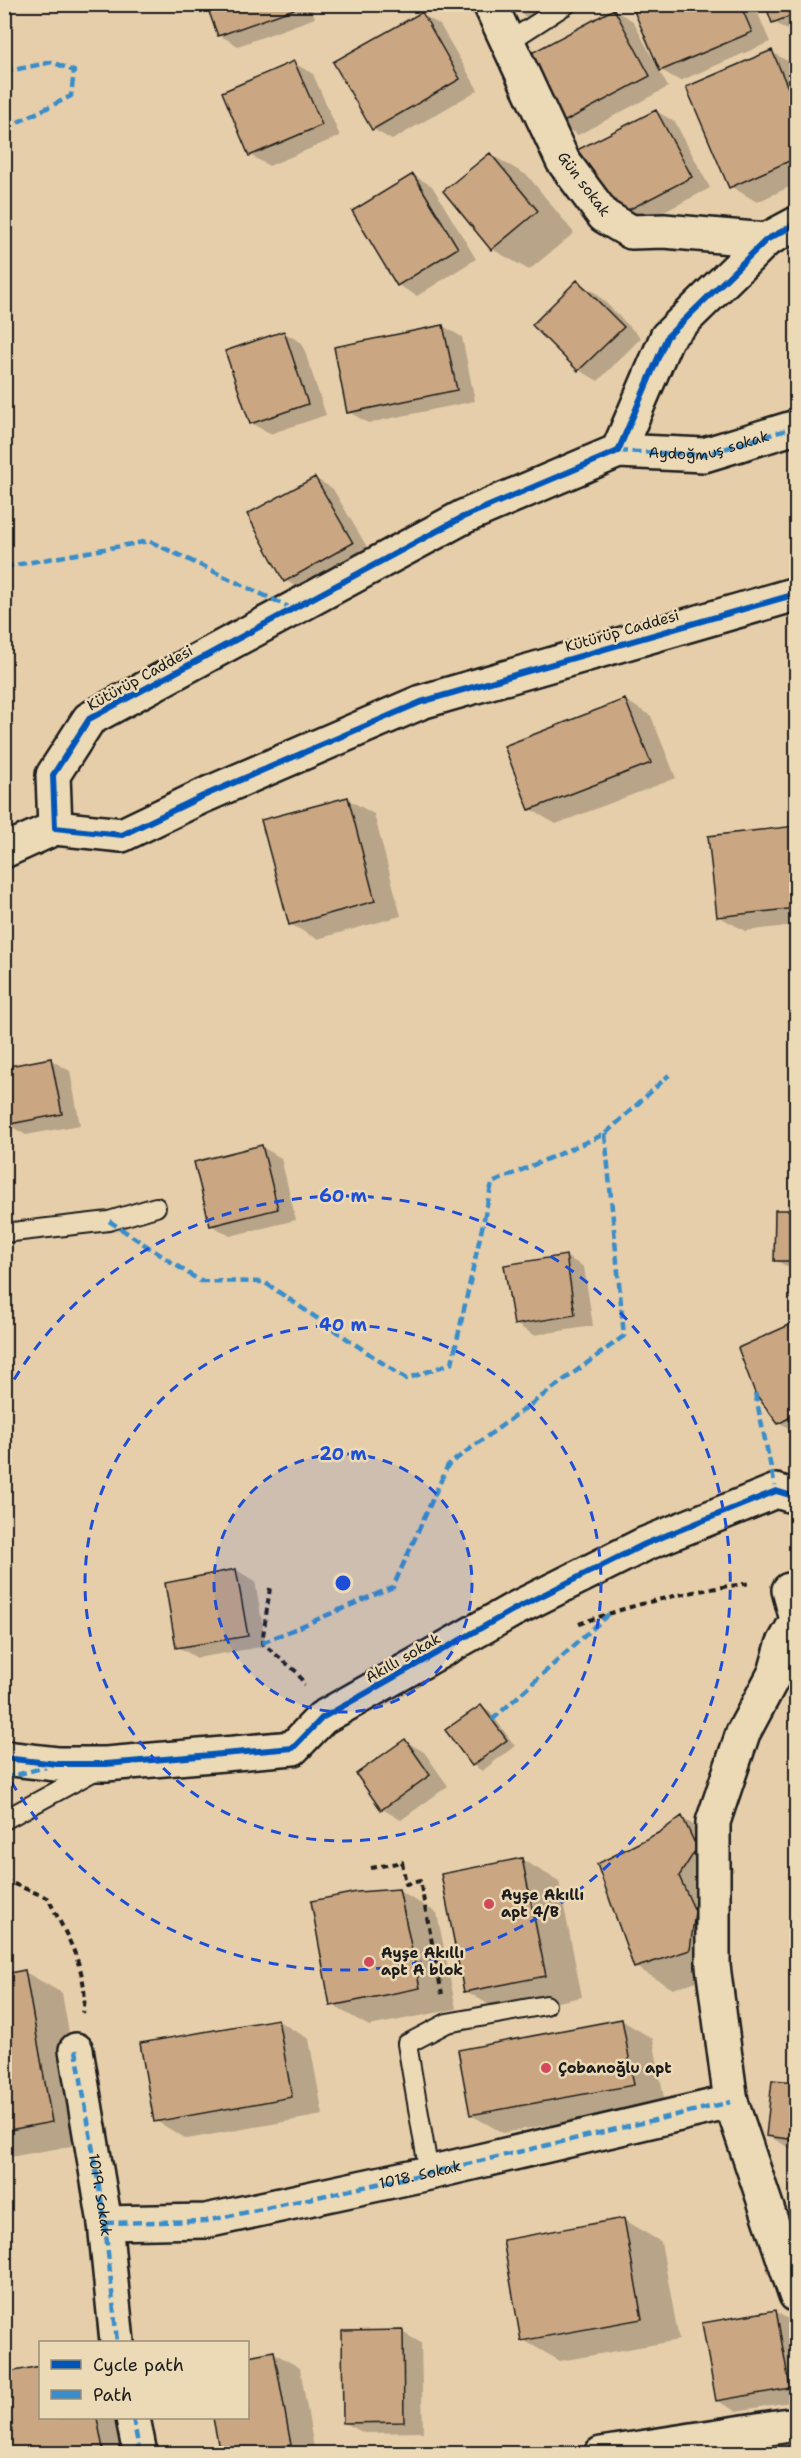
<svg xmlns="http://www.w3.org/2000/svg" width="801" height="2458" viewBox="0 0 801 2458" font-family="'Shantell Sans',sans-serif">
<rect width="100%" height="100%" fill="#e6ceaa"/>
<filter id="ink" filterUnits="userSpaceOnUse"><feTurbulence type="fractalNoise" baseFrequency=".0167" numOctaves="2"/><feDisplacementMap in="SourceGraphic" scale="12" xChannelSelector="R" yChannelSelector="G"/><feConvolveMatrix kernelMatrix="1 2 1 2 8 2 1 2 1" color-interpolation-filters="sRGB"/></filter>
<g filter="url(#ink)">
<path fill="#0003" d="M 208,4 L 310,4 L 315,18 L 238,46 L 219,35 Z
M 505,4 L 578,4 L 531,20 Z
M 633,4 L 754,4 L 770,42 L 680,81 L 661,70 Z
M 767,4 L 796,4 L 796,31 L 792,33 L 774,22 Z
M 614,10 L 633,21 L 668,87 L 578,135 L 559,124 Z
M 422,14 L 440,25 L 478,90 L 392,140 L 373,129 Z
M 772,52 L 796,66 L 796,184 L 757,202 L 730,186 Z
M 294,63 L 313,74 L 340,136 L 269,166 L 250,155 Z
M 656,111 L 675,122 L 710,188 L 633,228 L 614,217 Z
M 490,154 L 528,176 L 574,233 L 529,270 L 492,249 Z
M 413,175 L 432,186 L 476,259 L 417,296 L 398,285 Z
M 578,282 L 596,293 L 641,338 L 598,381 L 579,370 Z
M 443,326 L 462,337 L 475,401 L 368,423 L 349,412 Z
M 283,332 L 302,343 L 326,415 L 270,434 L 251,423 Z
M 315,478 L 333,489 L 371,554 L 304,591 L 285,580 Z
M 625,700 L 651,716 L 676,778 L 556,824 L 530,809 Z
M 347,799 L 374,814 L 401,916 L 317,939 L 290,924 Z
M 796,828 L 796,925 L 745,931 L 718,916 L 709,838 Z
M 51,1060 L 70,1071 L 80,1125 L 26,1135 L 7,1124 L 4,1112 L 4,1068 Z
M 262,1147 L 281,1158 L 296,1220 L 230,1236 L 211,1225 Z
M 776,1211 L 796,1212 L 796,1271 L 775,1260 Z
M 565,1256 L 584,1267 L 593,1326 L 534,1335 L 515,1324 Z
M 796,1323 L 796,1433 L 779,1422 L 740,1349 Z
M 236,1570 L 255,1581 L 266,1646 L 197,1658 L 178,1647 Z
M 481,1707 L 490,1712 L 515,1746 L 482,1771 L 473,1765 Z
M 405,1741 L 424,1752 L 448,1786 L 401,1820 L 382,1809 Z
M 682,1818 L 719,1840 L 734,1870 L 715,1898 L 732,1933 L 727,1971 L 673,1989 L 636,1967 L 661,1833 Z
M 521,1859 L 559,1881 L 582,1997 L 503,2013 L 466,1991 Z
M 399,1891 L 437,1913 L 456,2009 L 369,2026 L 332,2005 Z
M 25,1972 L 62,1993 L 88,2143 L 4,2158 L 4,1975 Z
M 621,2020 L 653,2039 L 665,2103 L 503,2133 L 471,2115 Z
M 278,2021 L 309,2039 L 323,2115 L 187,2139 L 156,2121 Z
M 773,2081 L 796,2084 L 796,2152 L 767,2135 Z
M 624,2220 L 661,2242 L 679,2340 L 560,2361 L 523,2340 Z
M 776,2312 L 795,2323 L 796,2401 L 736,2411 L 717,2401 Z
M 402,2332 L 421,2343 L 423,2432 L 364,2433 L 345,2423 Z
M 274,2353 L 300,2368 L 315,2454 L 221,2454 L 215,2418 L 248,2418 L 248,2358 Z
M 40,2368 L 40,2418 L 130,2418 L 137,2454 L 4,2454 L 4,2374 Z"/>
<path fill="#caa782" stroke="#1c1c1c" stroke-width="1.5" d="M 206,4 L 296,4 L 297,8 L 218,36 Z
M 631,4 L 740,4 L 752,32 L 660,71 Z
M 765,4 L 796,4 L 796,14 L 772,23 Z
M 614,9 L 650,76 L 558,125 L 522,58 Z
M 422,12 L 460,79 L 372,130 L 333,62 Z
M 772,50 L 796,107 L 796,158 L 729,188 L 686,87 Z
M 294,61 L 322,125 L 249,156 L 222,92 Z
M 656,110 L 692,177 L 613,218 L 577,150 Z
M 490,153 L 538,211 L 491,250 L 443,191 Z
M 413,174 L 458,248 L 397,286 L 352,211 Z
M 577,280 L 624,327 L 578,371 L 532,325 Z
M 443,325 L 457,390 L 347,413 L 334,347 Z
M 284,331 L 308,404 L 250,424 L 225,351 Z
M 315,477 L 353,543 L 284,582 L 247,514 Z
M 625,699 L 651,763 L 529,810 L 504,746 Z
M 348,797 L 375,901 L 289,925 L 261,820 Z
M 796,826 L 796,908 L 717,917 L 708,836 Z
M 51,1058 L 62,1114 L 5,1125 L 4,1067 Z
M 262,1145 L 278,1209 L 210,1226 L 194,1162 Z
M 775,1210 L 796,1210 L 796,1261 L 774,1261 Z
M 566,1255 L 575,1315 L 514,1325 L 504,1265 Z
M 796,1322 L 796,1414 L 778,1424 L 755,1393 L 738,1348 Z
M 236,1569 L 248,1636 L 176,1648 L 165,1583 Z
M 481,1705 L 507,1740 L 472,1766 L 445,1730 Z
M 405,1739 L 430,1775 L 381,1810 L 356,1774 Z
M 682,1816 L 697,1848 L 679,1876 L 695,1911 L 690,1950 L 634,1968 L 597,1864 L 660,1832 Z
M 522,1858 L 546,1976 L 464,1992 L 441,1874 Z
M 399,1889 L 420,1988 L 330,2006 L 311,1901 L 357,1892 Z
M 25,1970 L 52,2122 L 4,2131 L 4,1974 Z
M 278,2019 L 292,2097 L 154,2122 L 140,2043 Z
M 622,2019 L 634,2085 L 470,2115 L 458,2050 Z
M 772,2080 L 796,2082 L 796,2140 L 766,2136 Z
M 624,2218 L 642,2319 L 521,2341 L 503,2240 Z
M 776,2310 L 790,2388 L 716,2401 L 702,2323 Z
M 403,2330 L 404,2422 L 343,2423 L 342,2331 Z
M 274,2351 L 291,2445 L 243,2454 L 220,2454 L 213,2418 L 248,2418 L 248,2356 Z
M 40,2366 L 40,2418 L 97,2418 L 104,2454 L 4,2454 L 4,2373 Z"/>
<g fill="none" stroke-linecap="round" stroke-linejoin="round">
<g stroke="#1c1c1c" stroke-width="22">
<path id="lane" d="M 508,42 L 567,4
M 4,1233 L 109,1221 L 156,1207
M 4,1820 L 98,1769
M 429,2173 L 407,2044 L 447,2023 L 546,2005"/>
</g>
<g stroke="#1c1c1c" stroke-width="38">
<g id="street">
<path d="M 490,4 L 563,161 L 604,216 L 631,232 L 664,231 L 766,240"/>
<path d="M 796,224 L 766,240 L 667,337 L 618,451 L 463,517 L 89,719 L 53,775 L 55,828 L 122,835 L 203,796 L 421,702 L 796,594"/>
<path d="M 618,451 L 704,455 L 796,427"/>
<path d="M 4,851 L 55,828"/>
<path d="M 789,1590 L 796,1616"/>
<path d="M 796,1622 L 783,1645 L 775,1673 L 743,1733 L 713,1822 L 713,1966 L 731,2102 L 796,2295"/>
<path d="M 4,1758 L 57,1764 L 106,1764 L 293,1748 L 322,1718 L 513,1610 L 645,1544 L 776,1491 L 796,1497"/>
<path id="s1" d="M 76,2050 L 105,2223 L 117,2342"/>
<path d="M 105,2223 L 206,2221 L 429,2173 L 731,2102"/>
<path d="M 133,2418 L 140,2454"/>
<path d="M 601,2454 L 796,2424"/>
</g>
</g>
<path stroke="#1c1c1c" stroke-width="4" stroke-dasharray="6 4.5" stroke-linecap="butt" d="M 270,1588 L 262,1643 L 298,1673 L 304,1685
M 579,1624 C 635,1603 693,1590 752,1583
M 371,1868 L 402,1862 L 406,1884 L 420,1881 L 442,1994
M 4,1880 L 48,1898 C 65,1933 91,1973 83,2013"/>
<use href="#lane" stroke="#ecdab7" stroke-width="18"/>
<use href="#street" stroke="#ecdab7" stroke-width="33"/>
<g stroke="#388dca" stroke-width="4.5" stroke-dasharray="9 4.5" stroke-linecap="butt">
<path d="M 4,72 L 52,62 L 74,71 L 71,96 L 4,129"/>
<path id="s2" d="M 618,451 L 704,455 L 796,427"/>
<path d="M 4,567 L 149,541 L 293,609"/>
<path d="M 109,1221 L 200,1281 L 264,1282 L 406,1379 L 452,1363 L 492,1183 L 605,1134 L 669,1075"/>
<path d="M 755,1393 L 776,1491"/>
<path d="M 262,1643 L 393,1587 L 448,1465 L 624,1336 L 605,1134"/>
<path d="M 492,1720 L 611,1612"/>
<path d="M 4,1778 L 46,1767"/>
<path d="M 76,2050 L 105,2223 L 117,2342"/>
<path id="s3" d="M 105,2223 L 206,2221 L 429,2173 L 731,2102"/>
<path d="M 133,2418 L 140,2454"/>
</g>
<g stroke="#ecdab7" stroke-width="10">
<path id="cycleway" d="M 796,224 L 766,240 L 667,337 L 618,451 L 463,517 L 89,719 L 53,775 L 55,828 L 122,835 L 203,796 L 421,702 L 796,594
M 4,1758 L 57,1764 L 106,1764 L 293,1748 L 322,1718 L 513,1610 L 645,1544 L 776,1491 L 796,1497"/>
</g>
<use href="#cycleway" stroke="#0057b8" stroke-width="6"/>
</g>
</g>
<circle cx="343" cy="1583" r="129" fill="#1d4ed8" fill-opacity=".12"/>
<g fill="none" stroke="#1d4ed8" stroke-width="3" stroke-dasharray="10 8">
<circle cx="343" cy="1583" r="129"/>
<circle cx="343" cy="1583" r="258"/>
<path d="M5 1395A387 387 0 1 1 5 1771"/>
</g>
<g fill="#d1495b" stroke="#ecdab7" stroke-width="2">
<circle cx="489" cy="1904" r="6"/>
<circle cx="369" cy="1962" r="6"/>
<circle cx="546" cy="2068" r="6"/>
</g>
<g text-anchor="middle" stroke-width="5" stroke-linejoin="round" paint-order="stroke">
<g font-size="15" fill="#1c1c1c" stroke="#ecdab7">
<text transform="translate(584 184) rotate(53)" y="5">Gün sokak</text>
<text dy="5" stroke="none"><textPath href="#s2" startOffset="92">Aydoğmuş sokak</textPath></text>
<text transform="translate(622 631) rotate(-16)" y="5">Kütürüp Caddesi</text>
<text transform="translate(140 678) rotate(-29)" y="5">Kütürüp Caddesi</text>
<text transform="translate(403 1658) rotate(-30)" y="5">Akıllı sokak</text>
<text dy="5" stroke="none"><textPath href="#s3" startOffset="320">1018. Sokak</textPath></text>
<text dy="5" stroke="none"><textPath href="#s1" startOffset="147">1019. Sokak</textPath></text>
</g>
<g font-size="15" font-weight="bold" fill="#1c1c1c" stroke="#ecdab7" text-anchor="start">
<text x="501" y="1900">Ayşe Akıllı<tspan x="501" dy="17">apt 4/B</tspan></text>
<text x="381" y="1958">Ayşe Akıllı<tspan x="381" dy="17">apt A blok</tspan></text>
<text x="558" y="2073">Çobanoğlu apt</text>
</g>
</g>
<circle cx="343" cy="1583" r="9" fill="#1d4ed8" stroke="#ecdab7" stroke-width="3"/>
<g font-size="18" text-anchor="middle" font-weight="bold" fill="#1d4ed8" stroke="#ecdab7" stroke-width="5" stroke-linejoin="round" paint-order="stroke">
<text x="343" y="1202">60 m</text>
<text x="343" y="1331">40 m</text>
<text x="343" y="1460">20 m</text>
</g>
<rect width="801" height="2458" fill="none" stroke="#ecdab7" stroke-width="24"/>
<rect x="12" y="12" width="777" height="2434" fill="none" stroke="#1c1c1c" stroke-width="2" filter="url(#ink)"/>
<rect x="39" y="2341" width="210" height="78" fill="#ecdab7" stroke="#998e79" stroke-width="1.5"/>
<rect x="51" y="2360" width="30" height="9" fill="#0057b8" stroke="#998e79" stroke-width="1.5"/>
<text x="93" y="2371" font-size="18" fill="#1c1c1c">Cycle path</text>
<rect x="51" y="2390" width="30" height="9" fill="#388dca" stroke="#998e79" stroke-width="1.5"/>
<text x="93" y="2401" font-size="18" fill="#1c1c1c">Path</text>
</svg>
